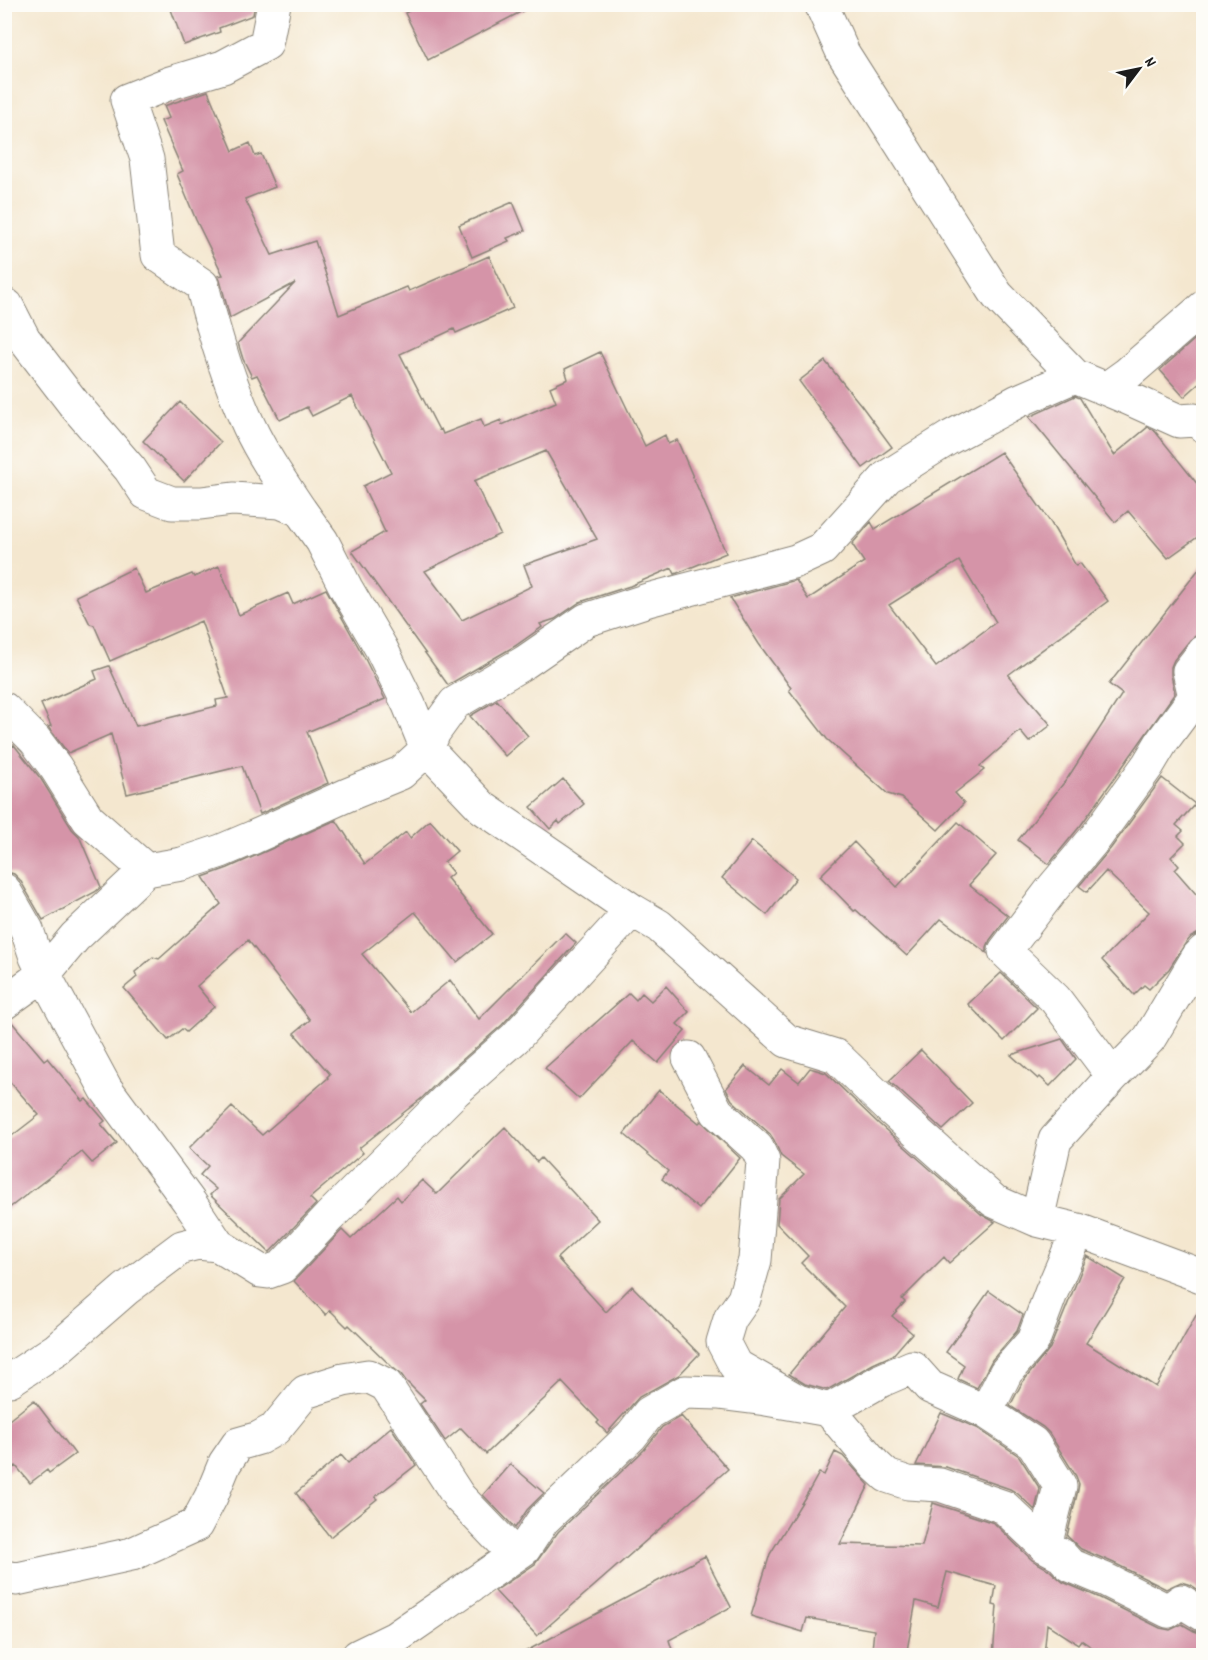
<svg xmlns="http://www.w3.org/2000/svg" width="1208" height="1660" viewBox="0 0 1208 1660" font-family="Dekko,sans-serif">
<rect width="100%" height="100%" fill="#fdfcf7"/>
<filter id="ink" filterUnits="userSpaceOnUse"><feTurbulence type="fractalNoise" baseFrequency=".0167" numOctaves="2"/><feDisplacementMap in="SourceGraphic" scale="12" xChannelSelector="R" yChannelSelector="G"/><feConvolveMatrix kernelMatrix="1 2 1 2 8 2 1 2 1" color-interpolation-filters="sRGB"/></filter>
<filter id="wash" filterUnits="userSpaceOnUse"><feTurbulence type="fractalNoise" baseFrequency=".008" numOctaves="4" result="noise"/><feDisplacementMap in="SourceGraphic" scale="24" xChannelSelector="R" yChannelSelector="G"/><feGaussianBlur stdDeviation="1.35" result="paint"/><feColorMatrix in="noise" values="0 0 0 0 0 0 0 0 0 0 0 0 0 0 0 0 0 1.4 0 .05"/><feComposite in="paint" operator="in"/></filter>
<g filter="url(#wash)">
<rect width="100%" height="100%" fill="#f4e7cf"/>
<g id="blocks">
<path fill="#d594a8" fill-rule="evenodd" d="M 169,4 L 255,4 L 253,15 L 219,28 L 220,32 L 184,45 Z
M 421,4 L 536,4 L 428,60 L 405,13 Z
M 208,91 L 233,151 L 250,143 L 255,156 L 261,154 L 275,187 L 245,199 L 272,255 L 315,241 L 339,315 L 407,287 L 409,291 L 489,256 L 513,308 L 456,333 L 454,329 L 400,354 L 439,430 L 441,429 L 443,434 L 481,419 L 484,427 L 501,420 L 502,425 L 556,402 L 550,387 L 568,379 L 565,369 L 600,352 L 645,446 L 665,435 L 668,444 L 677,440 L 726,553 L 680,572 L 675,574 L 672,568 L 630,586 L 580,602 L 555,619 L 540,624 L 542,627 L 515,646 L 448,685 L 352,551 L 385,532 L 363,486 L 391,472 L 352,396 L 312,416 L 307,407 L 280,420 L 257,375 L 252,377 L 243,359 L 238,343 L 295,283 L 230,318 L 220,280 L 218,276 L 223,275 L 196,220 L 177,174 L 183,171 L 161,121 L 169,118 L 164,106 ZM 546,451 L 597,539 L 524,565 L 532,586 L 462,620 L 425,571 L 500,534 L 474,481 Z
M 513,202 L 525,231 L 507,238 L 509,241 L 472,257 L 459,225 Z
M 1203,332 L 1203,380 L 1184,397 L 1160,370 Z
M 825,361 L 861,405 L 892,447 L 863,468 L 799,381 Z
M 1075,396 L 1080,398 L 1114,455 L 1148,427 L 1154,430 L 1203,491 L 1203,533 L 1168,558 L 1128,511 L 1115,522 L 1029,417 Z
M 180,402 L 221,442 L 184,481 L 143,441 Z
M 1001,452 L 1051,523 L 1076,566 L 1080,563 L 1108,601 L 1008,675 L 1051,725 L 1029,742 L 1020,731 L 980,766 L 984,770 L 955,793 L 964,803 L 938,830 L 902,798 L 888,794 L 827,739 L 789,690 L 791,688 L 759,644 L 730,598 L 796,580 L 808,599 L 864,562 L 852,544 L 871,522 L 875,529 ZM 959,561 L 996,622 L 936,667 L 889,605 Z
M 1203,564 L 1203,634 L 1197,635 L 1190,640 L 1174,660 L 1171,667 L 1171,675 L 1175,693 L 1081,825 L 1049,864 L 1018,840 L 1067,779 L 1122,694 L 1109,684 Z
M 219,566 L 239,615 L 288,593 L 293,604 L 326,589 L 364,657 L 385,699 L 307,732 L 328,783 L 260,814 L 242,766 L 127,794 L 111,734 L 68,753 L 48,727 L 51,726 L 41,704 L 97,679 L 94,671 L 109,666 L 136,726 L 217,706 L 216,700 L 228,698 L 201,621 L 110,661 L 94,625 L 90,624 L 76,596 L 134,568 L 146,593 L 192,574 L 194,577 Z
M 497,700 L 528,736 L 505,756 L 470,716 Z
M 14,745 L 41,779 L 72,829 L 79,836 L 101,887 L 95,892 L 43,920 L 20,880 L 14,874 L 4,871 L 4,750 Z
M 1162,778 L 1195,804 L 1176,825 L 1183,831 L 1178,836 L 1185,843 L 1171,857 L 1179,866 L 1175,870 L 1203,902 L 1203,933 L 1199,933 L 1191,937 L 1185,944 L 1169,969 L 1149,989 L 1144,985 L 1134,995 L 1102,960 L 1149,912 L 1106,871 L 1087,892 L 1079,886 L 1111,848 Z
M 563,779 L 584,804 L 560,824 L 558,821 L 550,829 L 531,807 Z
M 336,820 L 365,864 L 406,832 L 410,838 L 430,820 L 457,851 L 444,862 L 453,873 L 447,878 L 492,934 L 457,962 L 415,912 L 362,954 L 411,1012 L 450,980 L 479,1019 L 565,933 L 576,943 L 502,1025 L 444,1076 L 422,1098 L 359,1148 L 363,1153 L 310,1198 L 316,1204 L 271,1251 L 269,1252 L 210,1195 L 216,1189 L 200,1175 L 208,1166 L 189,1148 L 208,1129 L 209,1130 L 232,1107 L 262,1135 L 328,1078 L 327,1077 L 330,1074 L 294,1033 L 310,1020 L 248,940 L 197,986 L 214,1007 L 186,1032 L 182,1029 L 168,1040 L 124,988 L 137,977 L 135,972 L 153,957 L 159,959 L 221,904 L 203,877 L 228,868 Z
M 958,822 L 996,855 L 969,885 L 1008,916 L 990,940 L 987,947 L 987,953 L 941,919 L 907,956 L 856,910 L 854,911 L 820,876 L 854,842 L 897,887 Z
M 752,841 L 796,878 L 767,915 L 722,878 Z
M 1001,973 L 1037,1008 L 1004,1041 L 968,1004 Z
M 666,986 L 689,1012 L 677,1024 L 685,1031 L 658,1063 L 633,1041 L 579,1099 L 545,1068 L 629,993 L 636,1000 L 642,993 L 651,1001 Z
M 10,1020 L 44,1060 L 47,1058 L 83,1101 L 86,1099 L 105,1121 L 101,1124 L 117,1143 L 92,1163 L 82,1152 L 4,1212 L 4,1142 L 39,1115 L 4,1075 L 4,1022 Z
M 1062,1039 L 1076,1059 L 1050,1086 L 1040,1077 L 1038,1079 L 1011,1055 Z
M 921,1050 L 972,1103 L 943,1130 L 889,1081 Z
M 745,1066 L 769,1085 L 782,1069 L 799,1082 L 810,1068 L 826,1073 L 879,1124 L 982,1215 L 995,1222 L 949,1263 L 944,1257 L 902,1299 L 905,1302 L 892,1316 L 912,1333 L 893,1355 L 873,1364 L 827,1390 L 805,1384 L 789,1374 L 845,1307 L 801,1263 L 808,1256 L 777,1224 L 779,1199 L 804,1174 L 781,1156 L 774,1140 L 770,1134 L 732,1100 L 726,1089 Z
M 659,1090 L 699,1123 L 701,1121 L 740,1158 L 699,1209 L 662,1179 L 668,1171 L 624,1134 Z
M 505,1127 L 537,1162 L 541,1158 L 598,1220 L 557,1258 L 606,1312 L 632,1286 L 699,1354 L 679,1375 L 639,1397 L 607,1433 L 597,1423 L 599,1421 L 562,1382 L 486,1454 L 461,1428 L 445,1441 L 420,1404 L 425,1400 L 406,1381 L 401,1374 L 392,1367 L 349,1325 L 347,1327 L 330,1310 L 326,1315 L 294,1281 L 342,1230 L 351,1239 L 397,1196 L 401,1201 L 422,1180 L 437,1194 Z
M 1087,1256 L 1125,1279 L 1086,1343 L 1156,1387 L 1203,1303 L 1203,1593 L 1191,1585 L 1181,1582 L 1166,1589 L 1114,1563 L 1081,1549 L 1067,1536 L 1078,1490 L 1079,1484 L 1076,1476 L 1049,1433 L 1043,1427 L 1010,1406 L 1022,1383 L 1050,1348 Z
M 989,1291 L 1023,1315 L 1017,1331 L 992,1360 L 977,1388 L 958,1379 L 964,1365 L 946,1352 Z
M 34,1400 L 75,1454 L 49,1473 L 47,1470 L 30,1483 L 16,1466 L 4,1473 L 4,1424 Z
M 941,1413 L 977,1428 L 1019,1456 L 1040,1489 L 1035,1510 L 1017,1493 L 1010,1489 L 946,1467 L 916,1465 Z
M 681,1416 L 728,1469 L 537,1636 L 495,1591 L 535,1564 L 558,1532 L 644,1450 L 662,1427 Z
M 391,1427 L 416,1465 L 375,1497 L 377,1499 L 330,1537 L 296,1493 L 341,1455 L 348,1463 Z
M 835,1452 L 843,1456 L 869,1485 L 840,1544 L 922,1546 L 933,1503 L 936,1504 L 994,1523 L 1032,1560 L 1048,1569 L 1063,1582 L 1098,1597 L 1160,1628 L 1170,1630 L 1182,1624 L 1194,1631 L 1203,1634 L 1203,1656 L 1105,1656 L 1081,1640 L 1078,1644 L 1047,1624 L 1044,1656 L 993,1656 L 997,1606 L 993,1605 L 996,1586 L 947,1572 L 938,1607 L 916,1601 L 906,1656 L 872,1650 L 874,1630 L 807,1618 L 803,1632 L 751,1616 L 770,1554 L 810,1489 L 819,1473 L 824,1475 Z
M 510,1464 L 544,1493 L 527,1510 L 515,1528 L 483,1495 Z
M 705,1556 L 731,1607 L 669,1640 L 674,1656 L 517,1656 Z"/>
</g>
</g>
<g filter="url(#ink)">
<use href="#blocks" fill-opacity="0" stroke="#888276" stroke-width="1.5"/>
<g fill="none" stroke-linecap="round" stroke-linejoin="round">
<g stroke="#888276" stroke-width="35">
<path id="minor" d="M 274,4 L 266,44 L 223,67 L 170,83 L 127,100 L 147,159 L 158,255 L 202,285 C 214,333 228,381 249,426 C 263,456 282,483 300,510
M 821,4 L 843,53 L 997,295 L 1075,376 L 1128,398 L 1179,421 L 1195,420 L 1204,426
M 4,306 L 7,306 L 24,339 L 74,404 L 130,469 L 146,493 L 172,503 L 201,503 L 233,499 L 280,502 L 300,510 L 322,541 L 346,588 L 381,648 L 409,705 L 427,749
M 1106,389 L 1127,374 L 1204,307
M 4,709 L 35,740 L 56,768 L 88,819 L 146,870
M 427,749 L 434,732 L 455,703 L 525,662 L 586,620 L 648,600 L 796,561 L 822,549 L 887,477 L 949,438 L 1018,401 L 1075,376
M 4,890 L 27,930 L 36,957 L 44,974 L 106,1089 L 190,1203 L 218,1245
M 4,1003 L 44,974 L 75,937 L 146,870 L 182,864 L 221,851 L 254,837 L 347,795 L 401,773 L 427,749 L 483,808 L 632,910 L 659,926 L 787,1041 L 836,1056 L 892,1110 L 994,1201 L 1037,1220 L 1078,1230 L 1204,1277
M 689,1058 L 717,1112 L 757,1148 L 763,1161 L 755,1260 L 744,1299 L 730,1319 L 723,1342 L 735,1365 L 798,1401 L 829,1410 L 875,1465 L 887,1476 L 908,1483 L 940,1485 L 1004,1507 L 1045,1546 L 1060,1554 L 1070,1565 L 1106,1580 L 1168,1611 L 1181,1601 L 1204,1615
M 1113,1076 L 1055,999 L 1005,951 L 1053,888 L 1096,837 L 1148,765 L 1163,740 L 1195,697 L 1189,671 L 1204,652
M 1037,1220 L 1055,1140 L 1113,1076 L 1149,1039 L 1198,957 L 1204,951
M 4,1380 L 10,1380 L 57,1349 L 126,1289 L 182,1247 L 198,1243 L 218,1245 L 260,1271 L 268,1272 L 282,1267 L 329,1217 L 456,1090 L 515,1038 L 632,910
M 986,1412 L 1006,1372 L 1033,1341 L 1051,1293 L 1078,1230
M 4,1577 L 17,1579 L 132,1554 L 196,1525 L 211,1497 L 225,1463 L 238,1444 L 259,1438 L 275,1429 L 305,1392 L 343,1380 L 368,1376 L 386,1385 L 459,1497 L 515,1555
M 358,1656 L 395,1638 L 524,1549 L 543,1520 L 631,1436 L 649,1413 L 685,1392 L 718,1393 L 766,1399 L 829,1410 L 882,1380 L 912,1367 L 930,1387 L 986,1412 L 1033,1443 L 1060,1486 L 1045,1546"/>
</g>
<use href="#minor" stroke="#fff" stroke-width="33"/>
</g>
</g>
<rect width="1208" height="1660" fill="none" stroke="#fdfcf7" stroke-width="24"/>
<g transform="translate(1139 69) rotate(58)" stroke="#fdfcf7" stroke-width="4.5" paint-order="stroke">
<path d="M0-4.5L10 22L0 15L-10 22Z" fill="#1c1c1c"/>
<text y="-9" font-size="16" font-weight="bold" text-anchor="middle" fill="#1c1c1c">N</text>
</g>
</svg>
